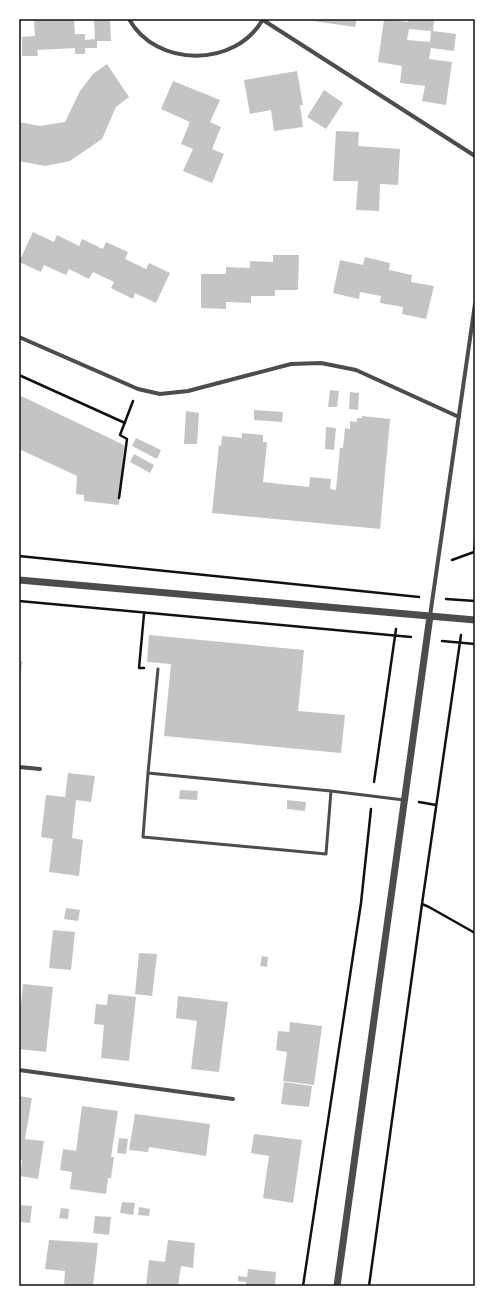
<svg xmlns="http://www.w3.org/2000/svg" width="494" height="1305" viewBox="0 0 494 1305" font-family="Montserrat,sans-serif">
<rect width="100%" height="100%" fill="#fff"/>
<path fill="#c4c4c4" fill-rule="evenodd" d="M 34,19 L 74,19 L 75,34 L 85,34 L 85,40 L 95,39 L 94,20 L 110,20 L 111,41 L 97,41 L 97,48 L 85,48 L 85,54 L 75,54 L 75,48 L 37,50 L 38,56 L 22,56 L 22,37 L 35,36 Z
M 313,19 L 357,19 L 355,27 L 313,21 Z
M 384,19 L 408,22 L 409,19 L 434,19 L 433,31 L 456,34 L 454,51 L 431,48 L 429,59 L 452,62 L 446,105 L 422,101 L 425,86 L 400,83 L 402,66 L 378,62 ZM 409,29 L 431,31 L 430,42 L 407,40 Z
M 107,64 L 129,97 L 116,107 L 102,139 L 70,161 L 45,166 L 19,161 L 19,122 L 40,126 L 65,122 L 80,91 L 93,74 Z
M 297,71 L 303,105 L 300,105 L 303,127 L 274,131 L 271,110 L 250,114 L 244,80 Z
M 173,81 L 220,100 L 210,122 L 221,127 L 212,149 L 224,154 L 212,183 L 183,171 L 193,149 L 181,144 L 190,122 L 161,109 Z
M 324,90 L 343,103 L 326,129 L 307,117 Z
M 336,131 L 359,132 L 358,146 L 400,149 L 398,185 L 380,184 L 379,211 L 356,210 L 358,181 L 333,181 Z
M 33,232 L 54,242 L 57,235 L 79,246 L 82,239 L 103,249 L 106,242 L 128,252 L 125,259 L 146,269 L 149,263 L 170,273 L 156,303 L 135,293 L 133,299 L 111,288 L 114,282 L 93,272 L 89,279 L 69,269 L 66,275 L 44,265 L 41,272 L 19,262 Z
M 273,255 L 299,255 L 298,290 L 275,290 L 275,296 L 251,296 L 251,303 L 226,302 L 226,309 L 201,308 L 201,274 L 226,274 L 226,267 L 250,268 L 250,261 L 273,262 Z
M 365,257 L 390,263 L 389,270 L 412,275 L 411,282 L 434,286 L 426,319 L 402,314 L 403,307 L 380,303 L 381,296 L 360,292 L 359,299 L 333,293 L 340,260 L 363,265 Z
M 330,390 L 339,391 L 337,407 L 328,407 Z
M 350,392 L 359,393 L 358,410 L 349,409 Z
M 19,395 L 124,445 L 119,505 L 84,501 L 84,495 L 76,494 L 77,476 L 19,449 Z
M 254,410 L 283,412 L 282,422 L 254,420 Z
M 186,411 L 199,413 L 197,444 L 184,444 Z
M 362,416 L 390,419 L 380,529 L 212,513 L 219,445 L 221,446 L 222,436 L 242,438 L 242,433 L 263,435 L 263,442 L 267,442 L 263,482 L 309,487 L 310,477 L 331,479 L 330,489 L 336,490 L 340,448 L 343,448 L 345,428 L 350,429 L 350,421 L 357,422 L 357,418 L 362,418 Z
M 326,427 L 336,428 L 334,450 L 325,449 Z
M 136,438 L 161,450 L 157,459 L 132,446 Z
M 134,454 L 154,465 L 150,473 L 130,462 Z
M 149,635 L 304,650 L 298,711 L 345,715 L 341,753 L 164,736 L 171,664 L 147,662 Z
M 19,661 L 22,661 L 20,689 L 19,689 Z
M 68,773 L 95,776 L 91,802 L 76,800 L 72,838 L 83,840 L 79,876 L 49,872 L 53,839 L 41,837 L 46,795 L 65,797 Z
M 180,790 L 198,791 L 197,800 L 179,799 Z
M 287,800 L 306,802 L 305,811 L 287,809 Z
M 66,908 L 80,910 L 78,921 L 64,919 Z
M 53,930 L 75,932 L 71,970 L 49,968 Z
M 139,953 L 157,954 L 152,996 L 135,994 Z
M 262,956 L 268,957 L 267,967 L 260,966 Z
M 23,984 L 53,987 L 46,1052 L 19,1049 L 19,1024 Z
M 108,994 L 136,997 L 129,1061 L 101,1058 L 104,1025 L 94,1024 L 96,1004 L 107,1005 Z
M 178,996 L 228,1002 L 219,1072 L 191,1069 L 197,1021 L 176,1018 Z
M 290,1022 L 322,1026 L 314,1085 L 283,1081 L 287,1052 L 276,1050 L 278,1031 L 289,1032 Z
M 284,1082 L 312,1086 L 309,1107 L 281,1104 Z
M 19,1096 L 32,1098 L 25,1139 L 44,1141 L 38,1179 L 20,1176 L 22,1160 L 19,1160 Z
M 82,1106 L 118,1111 L 111,1157 L 114,1157 L 111,1178 L 108,1178 L 106,1194 L 70,1189 L 72,1172 L 60,1170 L 63,1149 L 76,1151 Z
M 135,1114 L 210,1124 L 206,1156 L 149,1147 L 148,1152 L 129,1150 Z
M 254,1134 L 302,1140 L 293,1203 L 263,1198 L 269,1156 L 251,1153 Z
M 119,1138 L 128,1139 L 126,1154 L 117,1153 Z
M 122,1202 L 135,1203 L 133,1215 L 120,1213 Z
M 19,1205 L 32,1206 L 30,1223 L 19,1222 Z
M 139,1207 L 150,1209 L 149,1216 L 138,1215 Z
M 61,1208 L 69,1209 L 68,1219 L 59,1218 Z
M 95,1216 L 111,1217 L 109,1235 L 93,1233 Z
M 49,1240 L 98,1243 L 93,1286 L 64,1286 L 65,1271 L 45,1269 Z
M 168,1240 L 195,1243 L 193,1268 L 181,1266 L 178,1286 L 146,1286 L 149,1260 L 165,1262 Z
M 248,1269 L 276,1272 L 275,1286 L 246,1286 L 246,1282 L 238,1281 L 238,1276 L 247,1277 Z"/>
<g fill="none" stroke-linecap="round" stroke-linejoin="round">
<path stroke="#111" stroke-width="2.5" d="M 19,375 L 125,423
M 119,498 L 127,439 L 120,435 L 133,401
M 19,556 L 419,597
M 452,560 L 474,552 L 475,540
M 446,599 L 475,601
M 19,601 L 411,637
M 144,614 L 139,668 L 144,668
M 442,641 L 475,644
M 374,782 L 396,629
M 419,802 L 436,805
M 422,904 L 429,907 L 475,933
M 303,1286 L 361,903 L 371,809
M 369,1286 L 422,904 L 461,635"/>
<path stroke="#4c4c4c" stroke-width="3" d="M 148,773 L 158,669
M 331,791 L 326,854 L 143,837 L 148,773 L 331,791 L 404,800"/>
<path stroke="#4c4c4c" stroke-width="4" d="M 129,19 C 156,68 236,68 263,19
M 263,20 L 475,156
M 19,337 L 138,389 L 160,394 L 188,391 L 291,364 L 321,363 L 356,370 L 459,417
M 430,616 L 475,304
M 19,767 L 40,769
M 19,1070 L 233,1099"/>
<path stroke="#4c4c4c" stroke-width="7" d="M 19,580 L 475,620
M 337,1286 L 430,616"/>
</g>
<rect width="494" height="1305" fill="none" stroke="#ffffff" stroke-width="40"/>
<rect x="20" y="20" width="454" height="1265" fill="none" stroke="#111" stroke-width="1.5"/>
</svg>
